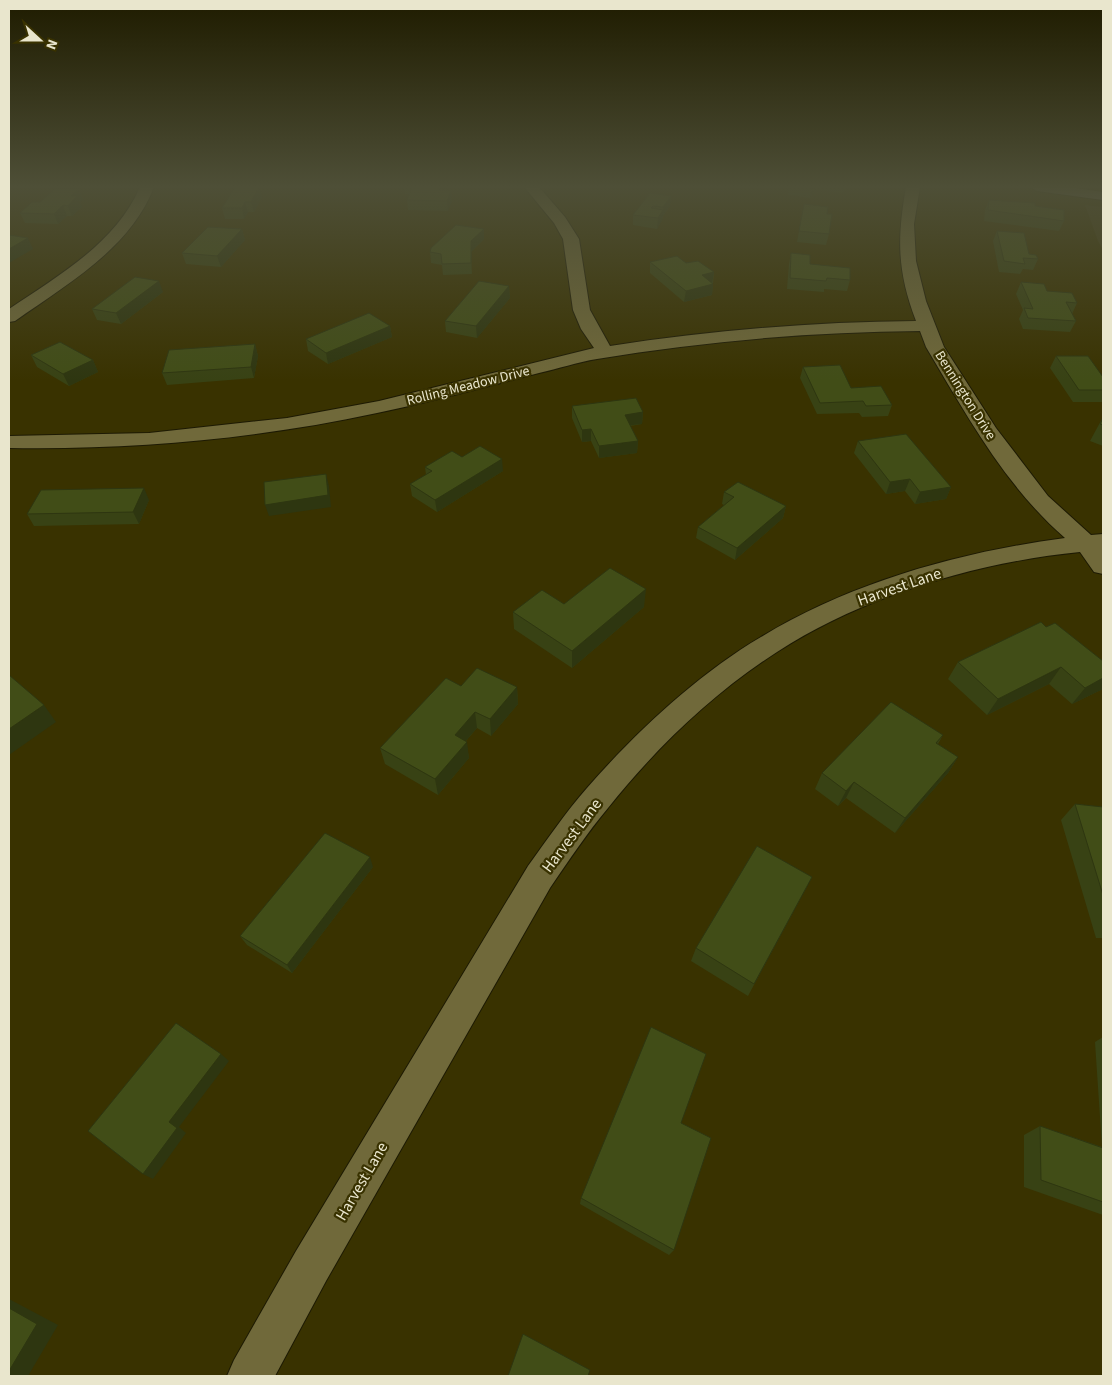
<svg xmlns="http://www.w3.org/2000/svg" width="1112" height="1385" viewBox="0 0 1112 1385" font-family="'Source Sans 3',sans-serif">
<rect width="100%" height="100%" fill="#393200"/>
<path fill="#423c11" d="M 1085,205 L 1103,207 L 1103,250 L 1098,241 Z"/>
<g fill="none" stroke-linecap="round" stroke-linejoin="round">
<g stroke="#1d1a03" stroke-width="2">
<path id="street" d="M 140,187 L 154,187 C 130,249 67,284 15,321 L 9,322 L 9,309 C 58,276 116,243 140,187 Z
M 527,187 L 539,187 L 565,217 L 579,239 L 590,310 L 610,346 C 711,330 813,322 916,321 C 897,271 897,239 906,187 L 920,187 L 914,224 L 916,261 L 926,301 L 944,347 L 996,428 L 1048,496 L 1091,535 L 1103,534 L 1103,574 L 1094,572 L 1080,552 C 978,562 863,596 777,652 C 713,693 655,749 608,808 C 587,833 569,860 550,888 L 326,1281 L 275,1376 L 227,1376 L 234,1360 L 296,1251 L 528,866 C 547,840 565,813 587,788 C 635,733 698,674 761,637 C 852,582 960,552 1065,538 C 1005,486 966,414 926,347 L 920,331 C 812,332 704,341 597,359 C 577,362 558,369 539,373 C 485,387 431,402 377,413 C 256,439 133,450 9,448 L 9,436 L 149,433 L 287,418 L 379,401 L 594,348 L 581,329 L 573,310 L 563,239 L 554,223 L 526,189 Z"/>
</g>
<g stroke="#1d1a03" stroke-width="2">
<path id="secondary" d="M 1030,187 L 1068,187 L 1103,192 L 1103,200 L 1037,191 Z"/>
</g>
<use href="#street" fill="#70693a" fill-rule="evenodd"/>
<use href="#secondary" fill="#726d6f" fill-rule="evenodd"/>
</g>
<path fill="#384214" d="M 404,187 L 445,187 L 444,191 L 451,191 L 452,201 L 448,211 L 408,210 L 407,200 L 409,194 L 405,194 Z
M 789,187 L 845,187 L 843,193 L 814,189 L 810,198 L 788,195 Z
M 79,189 L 83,200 L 80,202 L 82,207 L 72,216 L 67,216 L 58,224 L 25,223 L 20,213 L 40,202 Z
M 671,196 L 670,206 L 663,216 L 662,220 L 657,229 L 633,225 L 633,215 Z
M 262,197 L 254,212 L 248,212 L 244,219 L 225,219 L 222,208 Z
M 989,200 L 1035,206 L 1064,221 L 1059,231 L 984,221 L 985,210 Z
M 804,204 L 827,214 L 829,234 L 826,245 L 797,242 Z
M 242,229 L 245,240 L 221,267 L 186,264 L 182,253 Z
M 997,231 L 1038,259 L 1033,270 L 1023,269 L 1020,274 L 999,272 L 993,241 Z
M 484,239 L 471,252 L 472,274 L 443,275 L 442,265 L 431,263 L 430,252 Z
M 791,253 L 810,264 L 850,280 L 847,291 L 824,289 L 824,292 L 787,289 L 789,264 Z
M 650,262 L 686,263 L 714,272 L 712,295 L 684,302 L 650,273 Z
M 1021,282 L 1047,291 L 1077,303 L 1072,314 L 1076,321 L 1070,332 L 1023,329 L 1019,319 L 1023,310 L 1016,294 Z
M 509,286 L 510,298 L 477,338 L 446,332 L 445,321 Z
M 163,292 L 121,324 L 97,320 L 92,309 Z
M 390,326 L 392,337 L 328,364 L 308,351 L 306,339 Z
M 255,344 L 258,356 L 254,378 L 167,385 L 162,373 Z
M 31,355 L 93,360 L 98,372 L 69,386 L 37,367 Z
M 1056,356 L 1103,377 L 1103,402 L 1073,402 L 1050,368 Z
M 803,367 L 892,405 L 888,416 L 862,417 L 859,413 L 817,414 L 800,378 Z
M 572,406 L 643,412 L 642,424 L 630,426 L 638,441 L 637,453 L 599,458 L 591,441 L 582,442 L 572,418 Z
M 1103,417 L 1103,446 L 1090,441 Z
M 858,441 L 951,487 L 946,499 L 915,504 L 905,491 L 886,494 L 854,453 Z
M 462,457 L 503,471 L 437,512 L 412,496 L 410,484 L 426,475 L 425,467 Z
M 724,492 L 786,506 L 783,518 L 735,560 L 696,538 L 698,527 L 724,505 L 722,504 Z
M 149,500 L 139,524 L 34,526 L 27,514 Z
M 564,604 L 644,607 L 572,668 L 514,629 L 513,612 Z
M 1041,622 L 1103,689 L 1072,704 L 1049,684 L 987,715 L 948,679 L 958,662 Z
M 461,686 L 517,687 L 518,704 L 491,736 L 477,728 L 466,741 L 469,758 L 438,795 L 385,764 L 380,748 Z
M 943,735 L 938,744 L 958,757 L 948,773 L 895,833 L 846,798 L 838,806 L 815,789 L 822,773 Z
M 1075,804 L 1103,807 L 1103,938 L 1096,938 L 1061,820 Z
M 373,867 L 292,973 L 247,945 L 240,936 Z
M 812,877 L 748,996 L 691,961 L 696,948 Z
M 1103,1037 L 1103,1215 L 1024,1187 L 1024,1135 L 1040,1126 L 1102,1147 L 1095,1042 Z
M 681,1123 L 674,1250 L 669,1255 L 580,1204 L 581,1198 Z"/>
<path fill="#2e3610" d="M 259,187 L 262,197 L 254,212 L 251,202 Z
M 440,187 L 445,188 L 440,201 L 439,190 Z
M 812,187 L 815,187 L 810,198 Z
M 79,189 L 83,200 L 80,202 L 82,207 L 72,216 L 68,206 L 71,196 Z
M 451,191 L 452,201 L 448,211 L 447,201 Z
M 671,196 L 670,206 L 663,216 L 662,220 L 657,229 L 658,218 L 663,211 L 663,207 Z
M 245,202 L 248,212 L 244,219 L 242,208 Z
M 63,205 L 67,216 L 58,224 L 54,214 Z
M 242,229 L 245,240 L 221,267 L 217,256 Z
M 484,229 L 484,239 L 471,252 L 472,274 L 471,241 Z
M 28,238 L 33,249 L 9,263 L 9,249 Z
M 714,272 L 712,284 L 702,275 Z
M 159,281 L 163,292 L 121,324 L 116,313 Z
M 713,284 L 712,295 L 684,302 L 686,291 Z
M 509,286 L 510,298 L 477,338 L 476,326 Z
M 390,326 L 392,337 L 328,364 L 326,353 Z
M 255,344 L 258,356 L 254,378 L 251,367 Z
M 93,360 L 98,372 L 69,386 L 63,374 Z
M 643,412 L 642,424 L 624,426 L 625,415 Z
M 591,429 L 591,441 L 582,442 L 582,430 Z
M 638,441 L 637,453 L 599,458 L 599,446 Z
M 502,459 L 503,471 L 437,512 L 435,500 Z
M 326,474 L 329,486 L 331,507 L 269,516 L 265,505 Z
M 910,479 L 905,491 L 886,494 L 890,482 Z
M 951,487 L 946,499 L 915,504 L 920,492 Z
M 144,488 L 149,500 L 139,524 L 133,512 Z
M 786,506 L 783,518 L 735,560 L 737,548 Z
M 646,589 L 644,607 L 572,668 L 572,651 Z
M 1061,667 L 1049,684 L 987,715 L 998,699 Z
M 1103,678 L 1103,689 L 1072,704 L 1085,688 Z
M 517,687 L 518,704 L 491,736 L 490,719 Z
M 44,705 L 56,722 L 9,755 L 9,729 Z
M 475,712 L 477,728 L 457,751 L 455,735 Z
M 467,742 L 469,758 L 438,795 L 435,779 Z
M 958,757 L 948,773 L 895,833 L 905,818 Z
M 854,782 L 846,798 L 838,806 L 846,791 Z
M 370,857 L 373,867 L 292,973 L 287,965 Z
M 221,1054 L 229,1061 L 179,1127 L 186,1133 L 153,1179 L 143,1174 L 169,1122 Z
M 9,1299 L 58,1325 L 28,1376 L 9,1376 Z"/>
<path fill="#414d17" stroke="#2e3610" d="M 235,187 L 259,187 L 251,202 L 245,202 L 242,208 L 222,208 Z
M 412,187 L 440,187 L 439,190 L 451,191 L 447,201 L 407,200 Z
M 55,189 L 79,189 L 71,196 L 77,196 L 68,206 L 63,205 L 54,214 L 20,213 L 32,202 L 40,202 Z
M 650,193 L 671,196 L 663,207 L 653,206 L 651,208 L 663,210 L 658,218 L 633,215 Z
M 989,200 L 1035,203 L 1035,206 L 1064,210 L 1064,221 L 988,210 Z
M 804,204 L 828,207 L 827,214 L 832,214 L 829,234 L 799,231 Z
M 456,225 L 484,229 L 471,241 L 471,263 L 442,264 L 441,254 L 430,252 L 431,248 Z
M 208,227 L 242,229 L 217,256 L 182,253 Z
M 997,231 L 1024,233 L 1029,254 L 1036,255 L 1038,259 L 1023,258 L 1025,264 L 1004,261 Z
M 9,235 L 28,238 L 9,249 Z
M 791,253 L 810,255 L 810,264 L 850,268 L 850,280 L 827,278 L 826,281 L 790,278 Z
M 677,256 L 686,263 L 698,261 L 714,272 L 702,275 L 713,284 L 686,291 L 650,262 Z
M 135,277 L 159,281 L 116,313 L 92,309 Z
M 479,281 L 509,286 L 476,326 L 445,321 Z
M 1021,282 L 1044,284 L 1047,291 L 1072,293 L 1077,303 L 1066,302 L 1076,321 L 1028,318 L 1024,308 L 1033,309 Z
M 369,313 L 390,326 L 326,353 L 306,339 Z
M 60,342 L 93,360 L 63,374 L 31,355 Z
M 255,344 L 251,367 L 162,373 L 169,350 Z
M 1056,356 L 1088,356 L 1103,377 L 1103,390 L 1079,390 Z
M 840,365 L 851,388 L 881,386 L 892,405 L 866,406 L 863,401 L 820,403 L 803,367 Z
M 636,398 L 643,412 L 625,415 L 638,441 L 599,446 L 591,429 L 582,430 L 572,406 Z
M 1103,418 L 1103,425 L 1100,424 Z
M 906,434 L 951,487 L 920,492 L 910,479 L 890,482 L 858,441 Z
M 480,446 L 502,459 L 435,500 L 410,484 L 432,471 L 425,467 L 452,451 L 462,457 Z
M 326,474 L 328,495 L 265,505 L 264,482 Z
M 738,482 L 786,506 L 737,548 L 698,527 L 734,497 L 724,492 Z
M 144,488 L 133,512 L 27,514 L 41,490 Z
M 610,568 L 646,589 L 572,651 L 513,612 L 542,590 L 564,604 Z
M 1041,622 L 1046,627 L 1055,623 L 1103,661 L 1103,678 L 1085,688 L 1061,667 L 998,699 L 958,662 Z
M 477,668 L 517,687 L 490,719 L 475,712 L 455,735 L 467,742 L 435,779 L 380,748 L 446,678 L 461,686 Z
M 9,675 L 44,705 L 9,729 Z
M 891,702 L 943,735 L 936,743 L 958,757 L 905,818 L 854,782 L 846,791 L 822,773 Z
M 1075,804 L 1103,807 L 1103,895 Z
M 325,833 L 370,857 L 287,965 L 240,936 Z
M 757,846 L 812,877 L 754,984 L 696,948 Z
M 176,1023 L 221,1054 L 169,1122 L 177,1128 L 143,1174 L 88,1131 Z
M 651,1027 L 706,1054 L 681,1123 L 711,1138 L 674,1250 L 581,1198 Z
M 1040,1126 L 1103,1148 L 1103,1202 L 1041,1180 Z
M 9,1308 L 37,1324 L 9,1371 Z
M 523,1334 L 590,1370 L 588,1376 L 508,1376 Z"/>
<linearGradient id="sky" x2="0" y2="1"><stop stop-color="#1f1c00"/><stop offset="0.49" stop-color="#4e4f37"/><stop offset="1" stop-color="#4e4f37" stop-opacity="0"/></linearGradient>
<rect width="1112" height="381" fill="url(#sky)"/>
<g text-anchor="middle" stroke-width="4.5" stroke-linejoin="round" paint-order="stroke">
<g font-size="14" fill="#e9e6cd" stroke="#393200">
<text transform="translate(468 385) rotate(-14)" y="5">Rolling Meadow Drive</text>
<text transform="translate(966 395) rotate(58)" y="5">Bennington Drive</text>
</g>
<g font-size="16" fill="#e9e6cd" stroke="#393200">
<text transform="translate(899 586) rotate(-19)" y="6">Harvest Lane</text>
<text transform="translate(571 835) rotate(-53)" y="6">Harvest Lane</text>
<text transform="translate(361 1181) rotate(-60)" y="6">Harvest Lane</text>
</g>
</g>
<rect width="1112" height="1385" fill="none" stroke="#e9e6cd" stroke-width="20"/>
<g transform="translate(40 40) rotate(111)" stroke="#393200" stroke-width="4" paint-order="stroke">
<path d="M0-4L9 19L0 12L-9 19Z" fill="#e9e6cd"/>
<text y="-8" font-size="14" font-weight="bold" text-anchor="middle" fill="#e9e6cd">N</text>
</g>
</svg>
